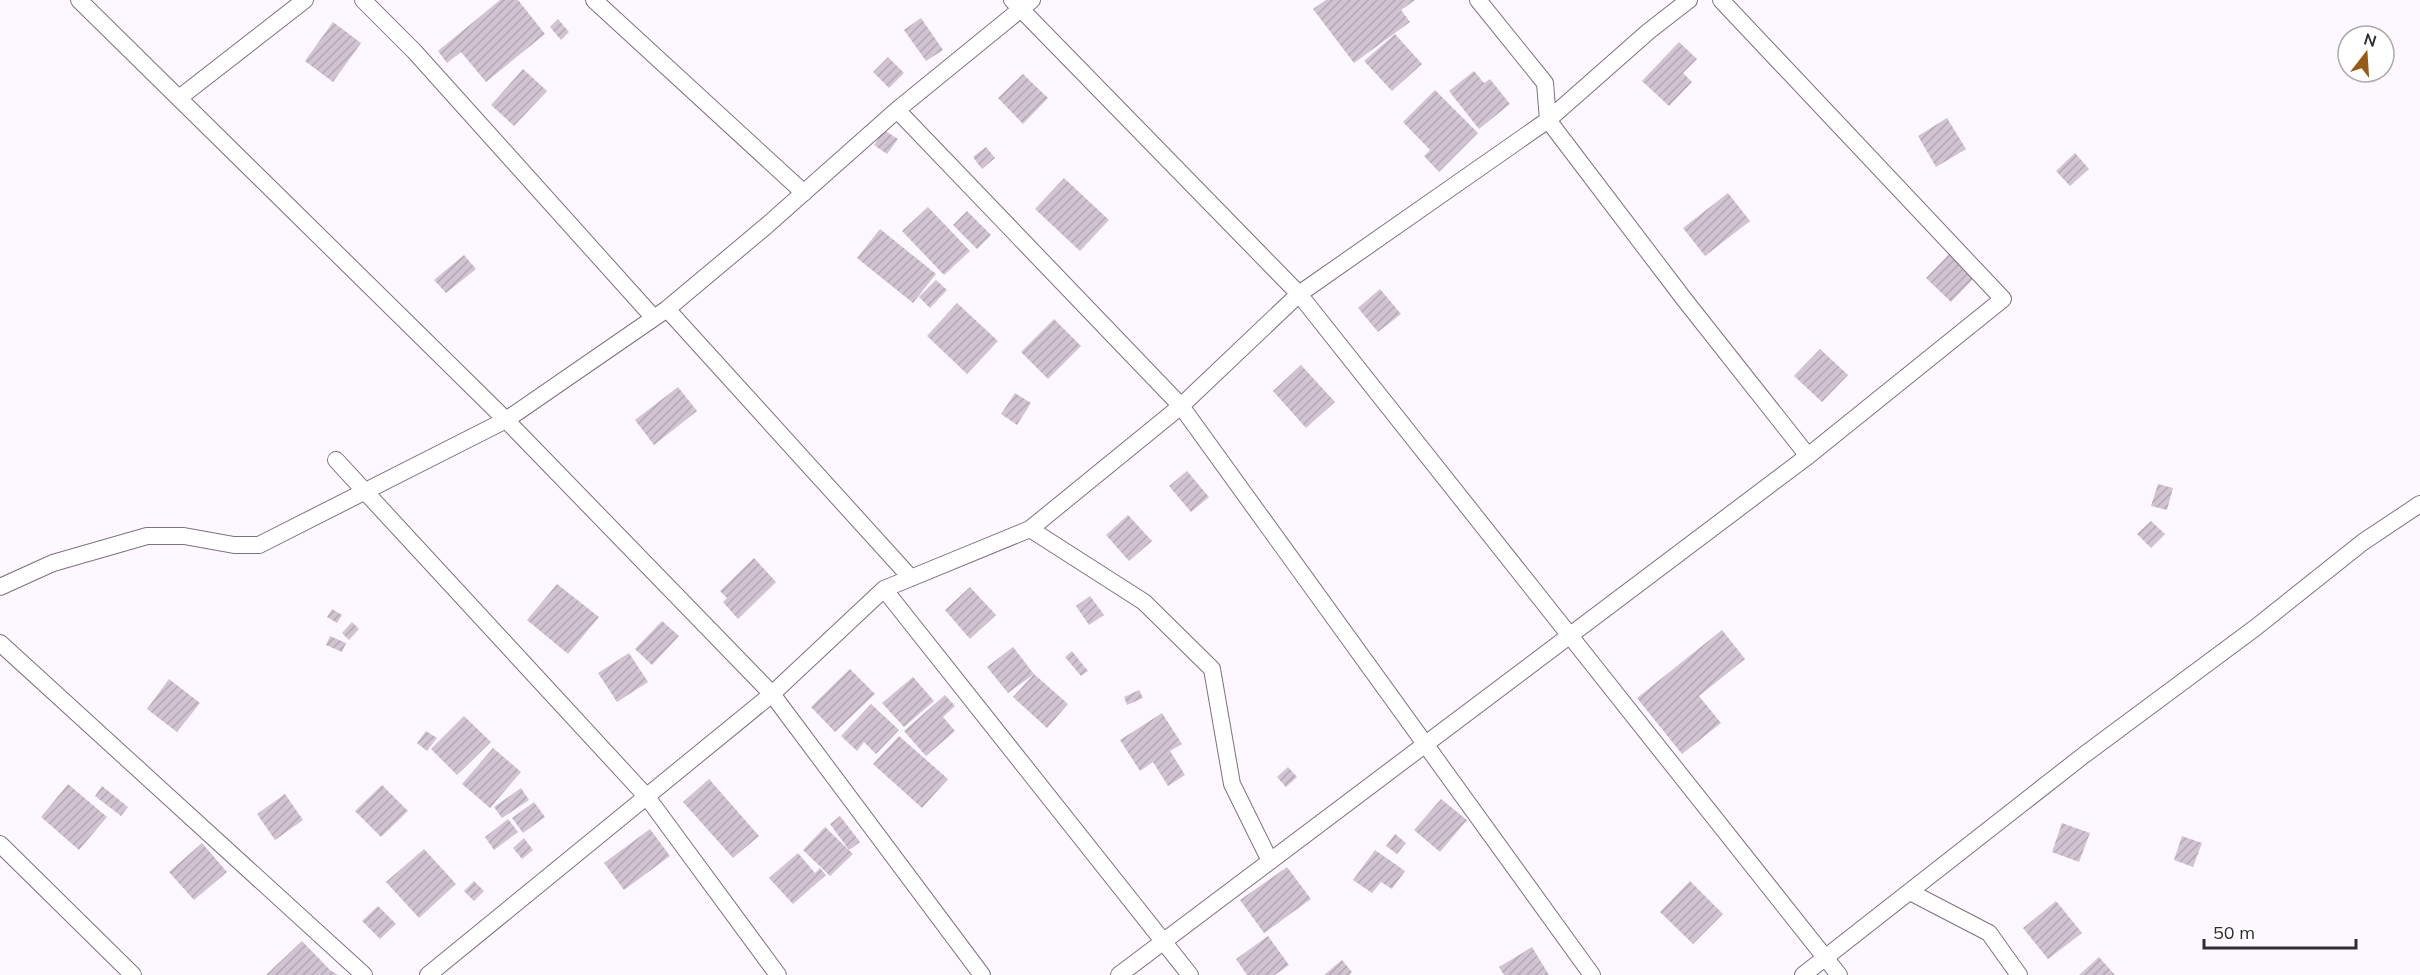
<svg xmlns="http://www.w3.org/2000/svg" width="2420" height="975" viewBox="0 0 2420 975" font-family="Mulish,sans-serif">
<defs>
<pattern id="building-hatch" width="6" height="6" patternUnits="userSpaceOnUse" patternTransform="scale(1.5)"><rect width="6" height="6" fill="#d1c3d1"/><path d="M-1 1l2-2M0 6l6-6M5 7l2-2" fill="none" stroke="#b4a8b4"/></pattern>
</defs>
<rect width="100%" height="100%" fill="#fdf8ff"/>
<path fill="url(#building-hatch)" d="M 500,0 L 518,0 L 545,34 L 486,82 L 461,52 L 447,63 L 438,51 Z
M 1326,0 L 1415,0 L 1401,10 L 1410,22 L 1354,63 L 1313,9 Z
M 921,18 L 943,50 L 926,61 L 904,30 Z
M 558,19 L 569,32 L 561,40 L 550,27 Z
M 333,22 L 361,43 L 333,82 L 305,61 Z
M 1395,34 L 1422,64 L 1392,91 L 1364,61 Z
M 1679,42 L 1697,59 L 1683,73 L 1692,82 L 1669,106 L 1642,81 Z
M 888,57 L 904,73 L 889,88 L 873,72 Z
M 523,69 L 547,91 L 514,126 L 491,105 Z
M 1474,71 L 1484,83 L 1490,79 L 1510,104 L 1479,129 L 1449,91 Z
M 1023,74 L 1048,98 L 1023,124 L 998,98 Z
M 1435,90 L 1478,133 L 1439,172 L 1424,156 L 1430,150 L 1403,122 Z
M 1947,118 L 1966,149 L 1936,167 L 1918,136 Z
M 884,130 L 898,139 L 887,154 L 874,145 Z
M 986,147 L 995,158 L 982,169 L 973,157 Z
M 2075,153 L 2089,169 L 2070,186 L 2056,171 Z
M 1064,178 L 1109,220 L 1080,251 L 1035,209 Z
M 1728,193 L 1750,221 L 1705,256 L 1683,228 Z
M 928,207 L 970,251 L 944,275 L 902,231 Z
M 967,211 L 991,235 L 977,249 L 953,225 Z
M 880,229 L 936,274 L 913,303 L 857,258 Z
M 1951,252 L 1976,276 L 1951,302 L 1926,278 Z
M 464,255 L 476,269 L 446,293 L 434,280 Z
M 936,280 L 947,290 L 930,308 L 919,297 Z
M 1380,289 L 1401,314 L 1378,332 L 1358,308 Z
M 957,303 L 998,341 L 967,374 L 927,336 Z
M 1054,319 L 1081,346 L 1048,379 L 1021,352 Z
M 1820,349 L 1848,375 L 1822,402 L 1794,376 Z
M 1301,365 L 1335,402 L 1306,428 L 1273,391 Z
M 678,387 L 697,411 L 654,445 L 635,420 Z
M 1015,393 L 1031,403 L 1017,425 L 1001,414 Z
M 1187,471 L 1209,497 L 1191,512 L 1169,486 Z
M 2158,484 L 2173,488 L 2167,510 L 2151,506 Z
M 1128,515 L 1152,541 L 1129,561 L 1106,535 Z
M 2151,521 L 2165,534 L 2151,548 L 2137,534 Z
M 754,558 L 776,582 L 738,619 L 723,602 L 727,598 L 720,591 Z
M 557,584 L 599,617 L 568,654 L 527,620 Z
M 970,587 L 996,615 L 970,639 L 945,610 Z
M 1090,596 L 1104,615 L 1089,625 L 1076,606 Z
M 332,609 L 342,615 L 337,623 L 327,617 Z
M 662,621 L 679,636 L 652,665 L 635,649 Z
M 352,622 L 359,629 L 349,640 L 342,633 Z
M 1722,630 L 1745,659 L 1699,696 L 1721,723 L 1682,754 L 1637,698 Z
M 330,636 L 346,643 L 342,652 L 326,645 Z
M 1013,647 L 1034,674 L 1008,693 L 987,667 Z
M 1072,651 L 1088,671 L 1081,676 L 1065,657 Z
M 629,653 L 648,682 L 617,702 L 598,673 Z
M 850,669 L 875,694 L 835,732 L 811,707 Z
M 1034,674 L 1068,704 L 1047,728 L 1013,697 Z
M 913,677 L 934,701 L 904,727 L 882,703 Z
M 169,679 L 200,703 L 177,732 L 147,709 Z
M 1139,690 L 1143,698 L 1127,705 L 1124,697 Z
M 945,695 L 955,706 L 943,717 L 955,731 L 926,756 L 904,731 Z
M 871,704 L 899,730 L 876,754 L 864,742 L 857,751 L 841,736 Z
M 1162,713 L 1182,744 L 1170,751 L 1185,775 L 1168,786 L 1153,762 L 1140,771 L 1120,740 Z
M 464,716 L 491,742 L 457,775 L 431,749 Z
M 426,731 L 437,738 L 427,751 L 417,743 Z
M 899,736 L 948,779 L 922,808 L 873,764 Z
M 493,748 L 521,772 L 490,808 L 462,784 Z
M 1288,767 L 1297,777 L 1286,787 L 1277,777 Z
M 709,779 L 759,836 L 733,858 L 683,802 Z
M 68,784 L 107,817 L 79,850 L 41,817 Z
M 382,785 L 408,811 L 381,837 L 355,811 Z
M 102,786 L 128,807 L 121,816 L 95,796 Z
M 521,788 L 529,800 L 502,818 L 494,807 Z
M 285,794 L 303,820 L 275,840 L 257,814 Z
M 1441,799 L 1467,820 L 1440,852 L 1414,830 Z
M 534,802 L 545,817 L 523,833 L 512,818 Z
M 840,816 L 860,842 L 849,850 L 830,824 Z
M 508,819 L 518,832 L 494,850 L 485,837 Z
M 2062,823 L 2090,833 L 2079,862 L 2052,852 Z
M 825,827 L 853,854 L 830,876 L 803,850 Z
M 650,829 L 670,856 L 624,890 L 604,863 Z
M 1395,834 L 1406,843 L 1397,854 L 1386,846 Z
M 2182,836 L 2202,843 L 2193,867 L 2174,860 Z
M 524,838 L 533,850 L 522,859 L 513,848 Z
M 202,843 L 227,872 L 194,900 L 169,872 Z
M 424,849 L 456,884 L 419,918 L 386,882 Z
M 1375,850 L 1405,871 L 1392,889 L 1381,882 L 1372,893 L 1353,880 Z
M 798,853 L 815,873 L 820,868 L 826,875 L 793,904 L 769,878 Z
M 1287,867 L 1311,899 L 1264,933 L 1240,900 Z
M 474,881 L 484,891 L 474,901 L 464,891 Z
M 1690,881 L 1723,914 L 1693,944 L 1660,912 Z
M 2056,901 L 2082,933 L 2048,959 L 2023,928 Z
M 378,906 L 396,924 L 380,939 L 362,921 Z
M 1268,936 L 1289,965 L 1275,975 L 1247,975 L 1236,959 Z
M 302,941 L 330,970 L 338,975 L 266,975 Z
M 1532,947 L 1549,975 L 1504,975 L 1499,967 Z
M 2099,957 L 2115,975 L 2079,975 Z
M 1342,960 L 1352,972 L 1349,975 L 1324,975 Z"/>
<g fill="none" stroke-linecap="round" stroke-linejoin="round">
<g stroke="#7d7280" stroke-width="18">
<path id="street" d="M 79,0 L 506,420 L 772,694 L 982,975
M 363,0 L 414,51 L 654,318
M 594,0 L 804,193
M 1012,0 L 1299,294 L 1839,975
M 1478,0 L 1545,83 L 1548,120 L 1684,299 L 1808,456
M 179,98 L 305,0
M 897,110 L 1181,406 L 1592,975
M 667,309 L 911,578
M 336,460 L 647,797 L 778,975
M 1030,529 L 1144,602 L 1212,669 L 1232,784 L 1270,861
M 0,587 L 53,563 L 147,536 L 184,536 L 234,545 L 259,545 L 506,420 L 667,309 L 765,227 L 897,110 L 1032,0
M 884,589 L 1190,975
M 0,643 L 364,975
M 0,844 L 133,975
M 1910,892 L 1989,933 L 2019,975
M 428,975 L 772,694 L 884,589 L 1030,529 L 1181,406 L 1299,294 L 1548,120 L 1649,31 L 1689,0
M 1119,975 L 1808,456 L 2003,299 L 1721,0
M 1803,975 L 2084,755 L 2255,628 L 2363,542 L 2420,504"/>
</g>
<use href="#street" stroke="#fff" stroke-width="16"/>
</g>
<g transform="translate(2366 54) rotate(17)"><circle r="28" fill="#ffffff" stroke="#acabad" stroke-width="1.5"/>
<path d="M0-4.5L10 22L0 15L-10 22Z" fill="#955b18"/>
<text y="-9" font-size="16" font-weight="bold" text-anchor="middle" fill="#302c32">N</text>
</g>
<path d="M2204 939v9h152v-9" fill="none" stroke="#302c32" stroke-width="3"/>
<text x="2213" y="939" font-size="18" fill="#302c32" stroke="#ffffff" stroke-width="4.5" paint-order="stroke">50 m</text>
</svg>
